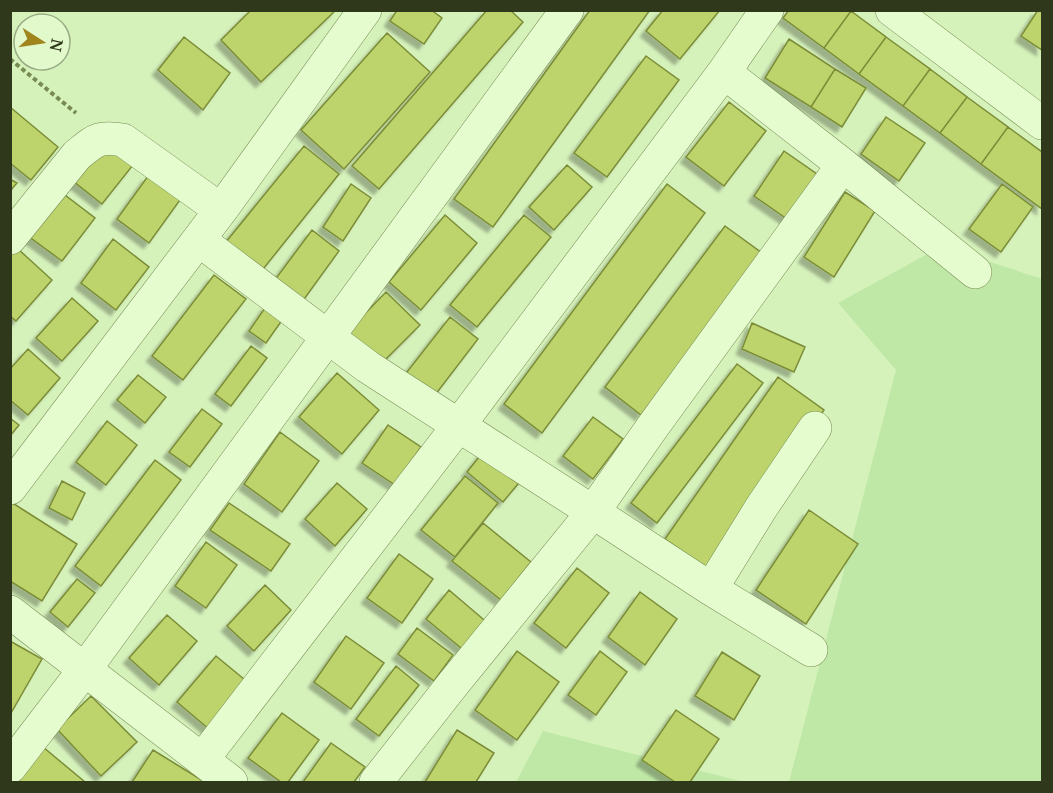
<svg xmlns="http://www.w3.org/2000/svg" width="1053" height="793" viewBox="0 0 1053 793" font-family="'Noto Serif',serif">
<defs>
<filter id="shadow"><feDropShadow dx="-5.5" dy="5.5" stdDeviation="1.5" flood-color="#0004"/></filter>
</defs>
<rect width="100%" height="100%" fill="#d6f2bb"/>
<path fill="#bfe8a7" d="M 942,246 L 1042,279 L 1042,782 L 789,782 L 896,370 L 838,303 Z
M 543,731 L 744,782 L 516,782 Z"/>
<path fill="#bdd46c" stroke="#7b8c37" stroke-width="1.5" filter="url(#shadow)" d="M 251,10 L 336,10 L 261,82 L 221,40 Z
M 397,10 L 431,10 L 442,18 L 424,44 L 390,21 Z
M 487,10 L 510,10 L 523,22 L 379,189 L 352,166 Z
M 590,10 L 650,10 L 493,227 L 454,199 Z
M 663,10 L 720,10 L 680,59 L 646,31 Z
M 789,10 L 850,10 L 851,11 L 824,48 L 783,18 Z
M 1038,10 L 1042,10 L 1042,50 L 1021,36 Z
M 851,11 L 886,37 L 859,74 L 824,48 Z
M 387,33 L 430,72 L 344,169 L 301,130 Z
M 184,37 L 230,73 L 203,110 L 158,70 Z
M 886,37 L 930,69 L 903,106 L 859,74 Z
M 789,39 L 835,69 L 811,107 L 765,78 Z
M 646,56 L 679,80 L 607,177 L 574,153 Z
M 835,69 L 866,88 L 842,127 L 811,107 Z
M 930,69 L 967,97 L 940,133 L 903,106 Z
M 967,97 L 1008,127 L 981,164 L 940,133 Z
M 729,102 L 766,131 L 724,186 L 686,157 Z
M 10,107 L 58,147 L 31,180 L 10,163 Z
M 886,117 L 925,143 L 899,181 L 861,154 Z
M 1008,127 L 1042,152 L 1042,209 L 981,164 Z
M 103,142 L 133,165 L 102,204 L 73,181 Z
M 304,146 L 339,174 L 256,278 L 221,248 Z
M 784,151 L 817,174 L 787,219 L 754,196 Z
M 567,165 L 592,187 L 554,230 L 529,207 Z
M 148,176 L 180,200 L 149,243 L 117,219 Z
M 10,179 L 17,183 L 10,191 Z
M 351,184 L 371,198 L 343,241 L 323,227 Z
M 667,184 L 705,213 L 542,433 L 504,404 Z
M 1002,184 L 1033,207 L 1001,252 L 969,229 Z
M 61,192 L 95,218 L 62,261 L 28,236 Z
M 845,192 L 875,211 L 834,277 L 804,257 Z
M 445,215 L 477,243 L 421,310 L 389,282 Z
M 524,215 L 551,237 L 477,327 L 450,305 Z
M 725,226 L 762,253 L 641,415 L 605,387 Z
M 312,230 L 339,251 L 302,302 L 274,281 Z
M 113,239 L 149,267 L 116,310 L 81,283 Z
M 17,248 L 52,280 L 16,321 L 10,316 L 10,255 Z
M 214,275 L 246,299 L 183,380 L 152,356 Z
M 386,292 L 420,325 L 381,364 L 348,331 Z
M 72,298 L 98,321 L 62,361 L 36,338 Z
M 267,305 L 285,316 L 266,343 L 249,331 Z
M 450,317 L 478,339 L 432,399 L 403,377 Z
M 752,323 L 805,347 L 794,372 L 742,349 Z
M 251,346 L 267,358 L 231,406 L 215,394 Z
M 28,349 L 60,378 L 28,415 L 10,400 L 10,369 Z
M 737,364 L 763,383 L 657,523 L 631,503 Z
M 337,373 L 379,410 L 342,454 L 299,417 Z
M 138,375 L 166,397 L 145,423 L 117,400 Z
M 778,377 L 824,410 L 710,571 L 665,539 Z
M 202,409 L 222,424 L 190,467 L 169,452 Z
M 593,417 L 623,439 L 593,479 L 563,456 Z
M 10,418 L 19,425 L 10,436 Z
M 107,421 L 137,445 L 106,485 L 76,462 Z
M 388,425 L 421,447 L 395,485 L 362,463 Z
M 280,432 L 319,461 L 282,512 L 244,484 Z
M 487,447 L 523,478 L 503,502 L 467,472 Z
M 155,460 L 181,480 L 101,586 L 75,566 Z
M 465,476 L 498,503 L 455,557 L 421,530 Z
M 62,481 L 85,493 L 72,520 L 49,508 Z
M 337,483 L 367,509 L 335,546 L 305,519 Z
M 11,502 L 77,544 L 42,601 L 10,581 Z
M 229,503 L 290,544 L 271,571 L 210,530 Z
M 809,510 L 858,544 L 806,624 L 756,590 Z
M 483,523 L 531,562 L 501,600 L 452,561 Z
M 206,542 L 237,565 L 206,608 L 175,586 Z
M 399,554 L 433,579 L 402,623 L 367,598 Z
M 577,568 L 609,593 L 566,648 L 534,623 Z
M 77,579 L 95,593 L 68,627 L 50,612 Z
M 265,585 L 291,610 L 254,651 L 227,626 Z
M 449,590 L 490,625 L 467,653 L 426,619 Z
M 640,592 L 677,619 L 645,665 L 608,637 Z
M 167,615 L 197,641 L 159,685 L 129,658 Z
M 417,628 L 453,655 L 434,681 L 398,654 Z
M 346,636 L 384,663 L 351,709 L 314,682 Z
M 10,641 L 42,659 L 11,713 L 10,713 Z
M 517,651 L 559,682 L 517,740 L 475,710 Z
M 600,651 L 627,672 L 596,715 L 568,695 Z
M 722,652 L 760,676 L 734,720 L 695,696 Z
M 216,656 L 250,684 L 210,730 L 177,702 Z
M 396,666 L 419,685 L 379,736 L 356,719 Z
M 91,696 L 137,742 L 101,776 L 57,729 Z
M 676,710 L 719,739 L 690,782 L 675,782 L 642,760 Z
M 282,713 L 319,740 L 288,782 L 281,782 L 248,758 Z
M 457,730 L 494,753 L 476,782 L 425,782 Z
M 331,743 L 365,767 L 354,782 L 303,782 Z
M 43,747 L 85,782 L 13,782 Z
M 153,750 L 205,782 L 132,782 Z"/>
<g fill="none" stroke-linecap="round" stroke-linejoin="round">
<g stroke="#788b53" stroke-width="34">
<path id="street" d="M 892,10 L 1042,123
M 724,72 L 843,165 L 651,429 L 593,512 L 711,589 L 811,650
M 843,165 L 975,272
M 10,238 L 77,155 C 96,140 98,136 123,140 L 221,210
M 199,240 L 368,367 L 593,512 L 453,684 L 376,782
M 10,488 L 221,210 L 365,10
M 711,589 L 761,508 L 815,428
M 10,612 L 231,782
M 202,760 L 459,425 L 724,72 L 767,10
M 10,767 L 85,669 L 567,10"/>
</g>
<path stroke="#788b53" stroke-width="4" stroke-dasharray="4.5 3" stroke-linecap="butt" d="M 10,59 L 76,113"/>
<use href="#street" stroke="#e5fccf" stroke-width="33"/>
</g>
<rect width="1053" height="793" fill="none" stroke="#2f381a" stroke-width="24"/>
<g transform="translate(42 42) rotate(102)"><circle r="28" fill="#e1f9cb" stroke="#9aac84" stroke-width="1.5"/>
<path d="M0-4.5L10 22L0 15L-10 22Z" fill="#a0851d"/>
<text y="-9" font-size="16" font-weight="bold" text-anchor="middle" fill="#2f381a">N</text>
</g>
</svg>
